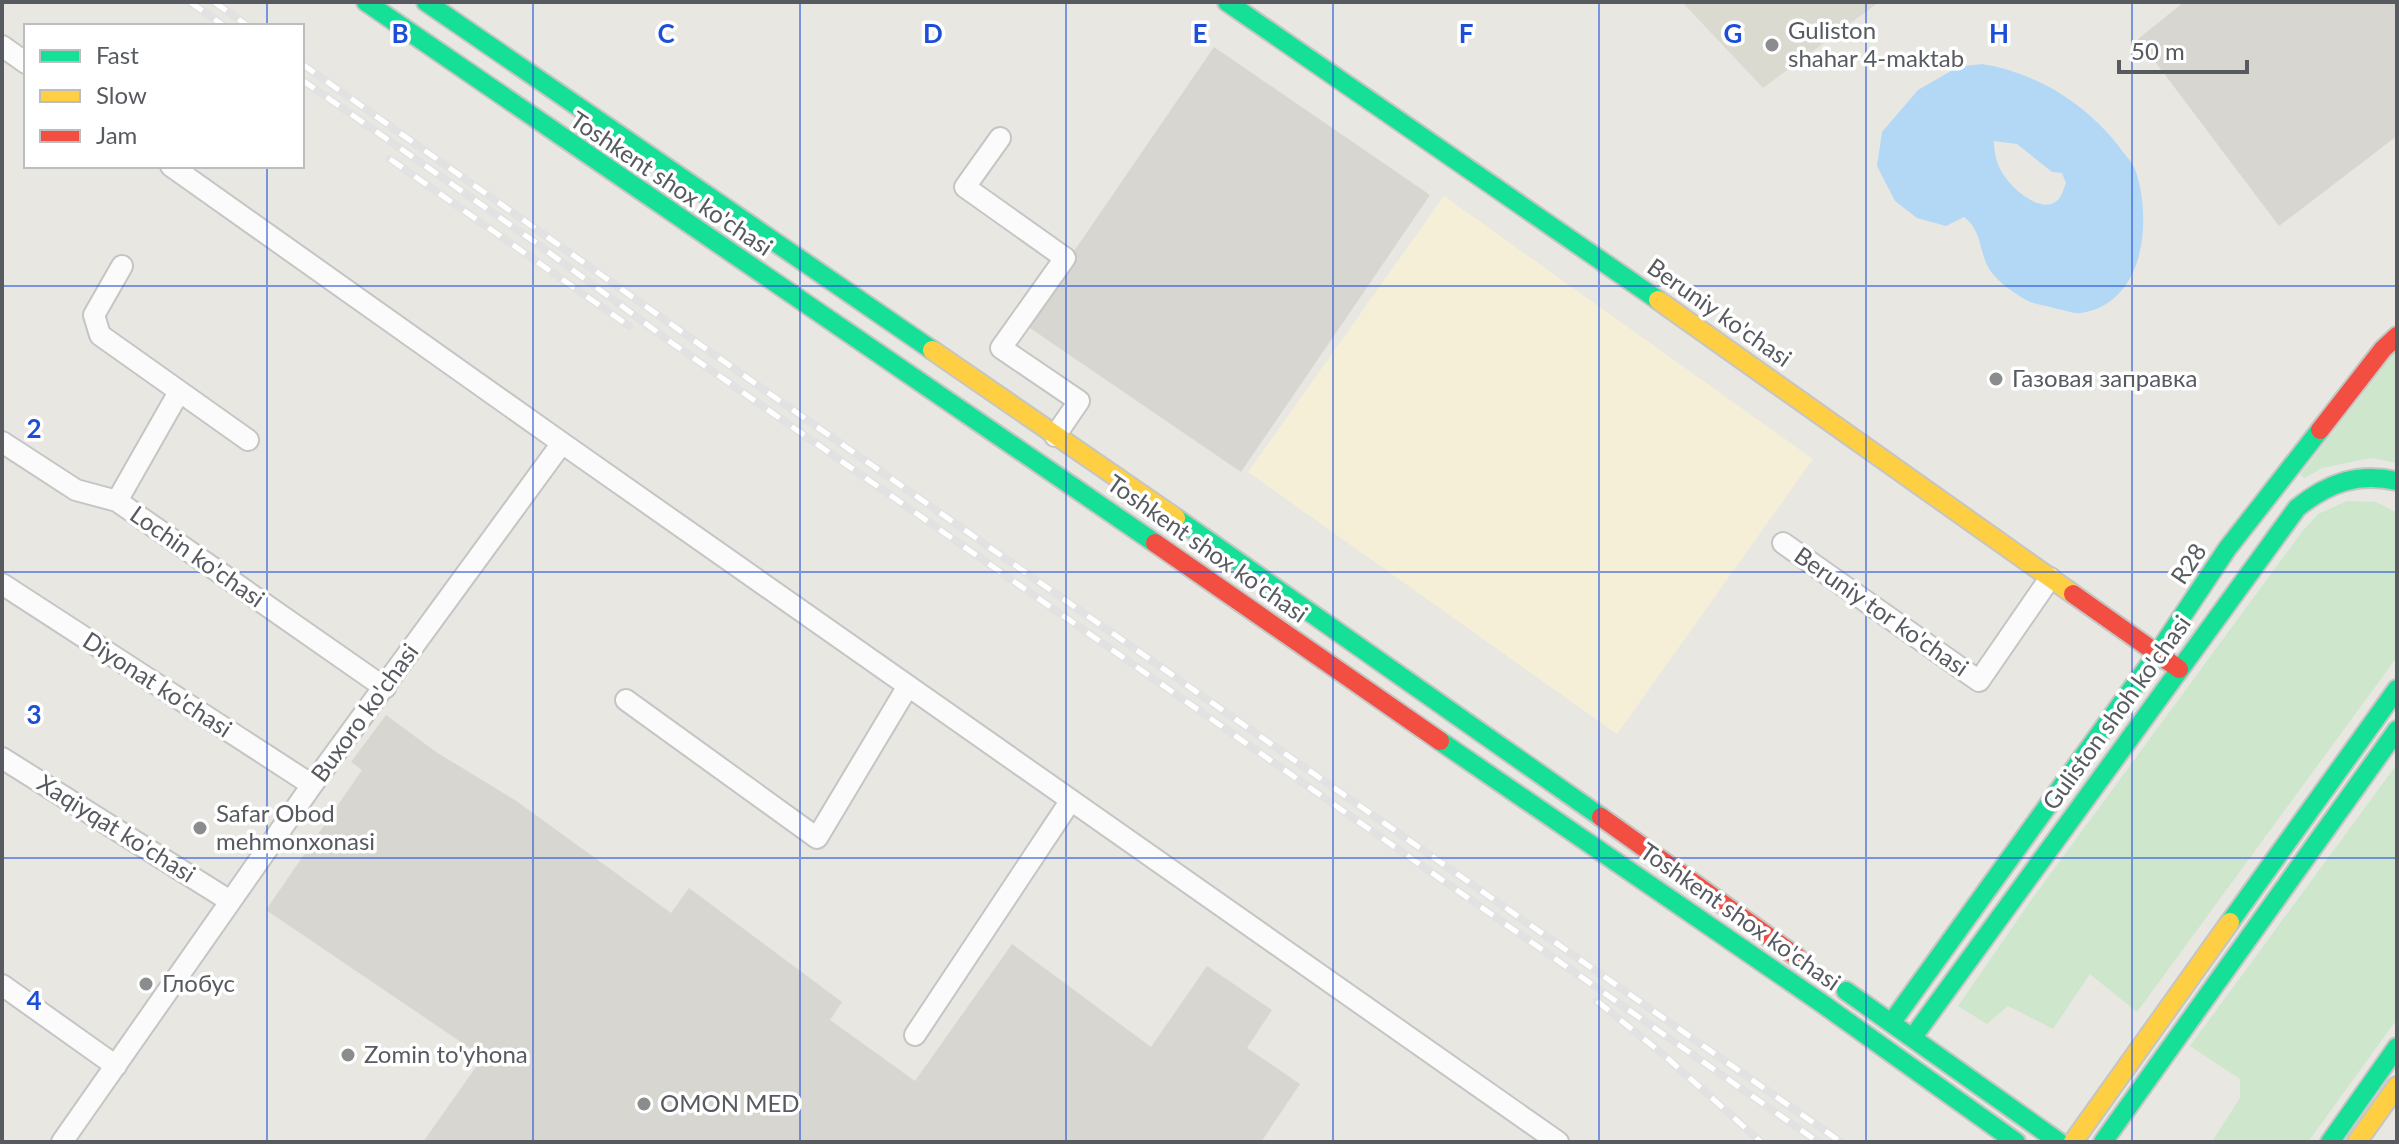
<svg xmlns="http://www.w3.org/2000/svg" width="2399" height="1144" viewBox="0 0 2399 1144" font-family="Lato,sans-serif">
<rect width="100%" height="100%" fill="#e8e7e2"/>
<path fill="#f5efd8" d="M 1444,196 L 1813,459 L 1617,734 L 1248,472 Z"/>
<path fill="#d8d6d1" d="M 2184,2 L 2397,2 L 2397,136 L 2279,226 L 2138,39 Z
M 1214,47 L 1430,195 L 1241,472 L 1024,324 Z
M 386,715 L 436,752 L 515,800 L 671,913 L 689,888 L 842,1002 L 830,1020 L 915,1081 L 1012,944 L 1151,1047 L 1207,966 L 1272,1010 L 1247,1048 L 1300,1084 L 1261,1142 L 423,1142 L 483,1057 L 266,910 L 362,770 L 351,762 Z"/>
<path fill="#dbdad1" d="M 1682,2 L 1879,2 L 1763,88 Z"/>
<path fill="#cee6cb" d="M 2397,349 L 2397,463 L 2371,458 L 2322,468 L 2305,478 L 2300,475 Z
M 2347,501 L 2376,502 L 2397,513 L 2397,657 L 2137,1012 L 2090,974 L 2053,1029 L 2008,1006 L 1987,1024 L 1958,1006 L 2032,899 L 2301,533 L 2318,514 Z
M 2397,764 L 2397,1019 L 2308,1142 L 2215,1142 L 2213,1140 L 2240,1098 L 2240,1079 L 2190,1046 Z"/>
<path fill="#b2d8f6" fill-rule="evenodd" d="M 1982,64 C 2038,73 2090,106 2123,152 C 2128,158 2134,165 2136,172 C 2152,221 2145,303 2081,313 C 2074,314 2065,310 2058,309 C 2048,306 2037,305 2028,301 C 2014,293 1994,280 1987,265 C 1979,247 1981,230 1964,217 L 1946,226 L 1917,218 L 1895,201 L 1877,166 L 1882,132 L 1918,90 L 1958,67 ZM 1994,141 L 2017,144 L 2052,172 L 2062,173 L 2066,183 C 2064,188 2062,196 2058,200 C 2042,215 2014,190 2005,177 C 1997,166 1994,154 1994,141 Z"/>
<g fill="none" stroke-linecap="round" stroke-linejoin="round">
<g stroke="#c4c5c4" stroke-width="24">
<path id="street" d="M 2,46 L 26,63
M 1000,138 L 965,187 L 1065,258 L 1001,348 L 1079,401 L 1055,436
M 171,166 L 562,443 L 1558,1142
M 122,266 L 94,315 L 100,335 L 248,440
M 2,442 L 76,490 L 117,501 L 385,688
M 117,501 L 179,392
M 1783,543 L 1979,681 L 2050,578
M 2,584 L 312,785
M 626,700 L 817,838 L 908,686
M 2,758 L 230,901
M 2,985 L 116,1066
M 915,1035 L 1071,800
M 62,1142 L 312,785 L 562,443"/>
</g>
<g stroke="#c4c5c4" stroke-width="22">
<path id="fast" d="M 366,2 L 1155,543
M 426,2 L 932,350
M 1227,2 L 1658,300
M 1176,518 L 1601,817
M 1440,741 L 1820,1002 L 2016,1142
M 2230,922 L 2397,689
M 1846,991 L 2059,1142
M 1892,1022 L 2157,654 L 2227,549 L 2320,430
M 1913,1037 L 2297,508 C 2328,483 2358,472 2397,481
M 2103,1142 L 2397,730
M 2330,1142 L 2397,1047"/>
</g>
<g stroke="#c4c5c4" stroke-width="22">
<path id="slow" d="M 1658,300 L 2073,594
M 932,350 L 1176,518
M 2073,1142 L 2230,922
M 2357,1142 L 2397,1086"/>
</g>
<g stroke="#c4c5c4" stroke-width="22">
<path id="jam" d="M 2320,430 L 2383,349 L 2397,336
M 1155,543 L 1440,741
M 2073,594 L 2179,669
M 1601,817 L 1797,957"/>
</g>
<use href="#street" stroke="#fcfbfb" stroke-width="20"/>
<use href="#fast" stroke="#16e098" stroke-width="18"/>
<use href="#slow" stroke="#ffcf43" stroke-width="18"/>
<use href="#jam" stroke="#f24e42" stroke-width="18"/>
<g stroke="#e1e2e1" stroke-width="8">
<path id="rail" d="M 190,2 L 224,26
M 214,2 L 248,26
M 302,64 L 780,401 L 1841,1142
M 302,80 L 532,240 L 672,343 L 1818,1142
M 390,159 L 629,326
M 1597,1001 L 1665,1056 L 1761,1142"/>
</g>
<use href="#rail" stroke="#fff" stroke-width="5" stroke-dasharray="15" stroke-linecap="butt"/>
</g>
<path fill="none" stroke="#1d4ed8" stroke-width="2" stroke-opacity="0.55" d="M 267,2 L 267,26M 533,2 L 533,1142M 800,2 L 800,1142M 1066,2 L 1066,1142M 1333,2 L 1333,1142M 1599,2 L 1599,1142M 1866,2 L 1866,1142M 2132,2 L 2132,1142M 267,166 L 267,1142M 2,286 L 2397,286M 2,572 L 2397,572M 2,858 L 2397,858"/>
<g fill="#8a8c8e" stroke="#fff" stroke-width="3">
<circle cx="1772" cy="45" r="8"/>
<circle cx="1996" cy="379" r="8"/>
<circle cx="200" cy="828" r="8"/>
<circle cx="146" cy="984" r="8"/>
<circle cx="348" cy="1055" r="8"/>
<circle cx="644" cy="1104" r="8"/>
</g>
<g text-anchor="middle" stroke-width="7" stroke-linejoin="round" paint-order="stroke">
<g font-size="24" fill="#575b60" stroke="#fff" text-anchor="start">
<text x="1788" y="39">Guliston<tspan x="1788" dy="28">shahar 4-maktab</tspan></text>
<text x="2012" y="387">Газовая заправка</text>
<text x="216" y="822">Safar Obod<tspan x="216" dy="28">mehmonxonasi</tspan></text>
<text x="162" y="992">Глобус</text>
<text x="364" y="1063">Zomin to'yhona</text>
<text x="660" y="1112">OMON MED</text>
</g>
<g font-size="24" fill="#575b60" stroke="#fff">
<text transform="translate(671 184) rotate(34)" y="8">Toshkent shox ko'chasi</text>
<text transform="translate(1719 313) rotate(35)" y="8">Beruniy ko'chasi</text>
<text transform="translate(1207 549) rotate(35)" y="8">Toshkent shox ko'chasi</text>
<text transform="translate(197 557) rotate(35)" y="8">Lochin ko'chasi</text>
<text transform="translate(2189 564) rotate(-56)" y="8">R28</text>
<text transform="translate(1881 612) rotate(35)" y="8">Beruniy tor ko'chasi</text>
<text transform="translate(157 685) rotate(33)" y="8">Diyonat ko'chasi</text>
<text transform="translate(365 713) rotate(-54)" y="8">Buxoro ko'chasi</text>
<text transform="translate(2117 713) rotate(-54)" y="8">Guliston shoh ko'chasi</text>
<text transform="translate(116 829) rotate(32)" y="8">Xaqiyqat ko'chasi</text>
<text transform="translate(1740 917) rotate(35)" y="8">Toshkent shox ko'chasi</text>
</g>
</g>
<g font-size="26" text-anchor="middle" font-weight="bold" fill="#1d4ed8" stroke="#fff" stroke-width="7" stroke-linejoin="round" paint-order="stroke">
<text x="400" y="43">B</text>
<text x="666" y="43">C</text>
<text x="933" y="43">D</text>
<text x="1200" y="43">E</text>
<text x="1466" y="43">F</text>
<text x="1733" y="43">G</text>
<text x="1999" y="43">H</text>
<text x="34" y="438">2</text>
<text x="34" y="724">3</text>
<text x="34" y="1010">4</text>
</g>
<rect width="2399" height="1144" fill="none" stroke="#575b60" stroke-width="8"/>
<rect x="24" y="24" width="280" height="144" fill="#ffffff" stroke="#bcbdbf" stroke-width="2"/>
<rect x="40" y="50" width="40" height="12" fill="#16e098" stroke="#bcbdbf" stroke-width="2"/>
<text x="96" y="64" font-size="24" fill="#575b60">Fast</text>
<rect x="40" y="90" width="40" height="12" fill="#ffcf43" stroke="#bcbdbf" stroke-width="2"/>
<text x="96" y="104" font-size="24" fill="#575b60">Slow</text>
<rect x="40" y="130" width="40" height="12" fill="#f24e42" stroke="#bcbdbf" stroke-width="2"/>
<text x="96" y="144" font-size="24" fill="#575b60">Jam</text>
<path d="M2119 60v12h128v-12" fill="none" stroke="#575b60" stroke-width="4"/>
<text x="2131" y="60" font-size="24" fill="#575b60" stroke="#ffffff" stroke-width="6" paint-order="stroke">50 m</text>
</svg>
